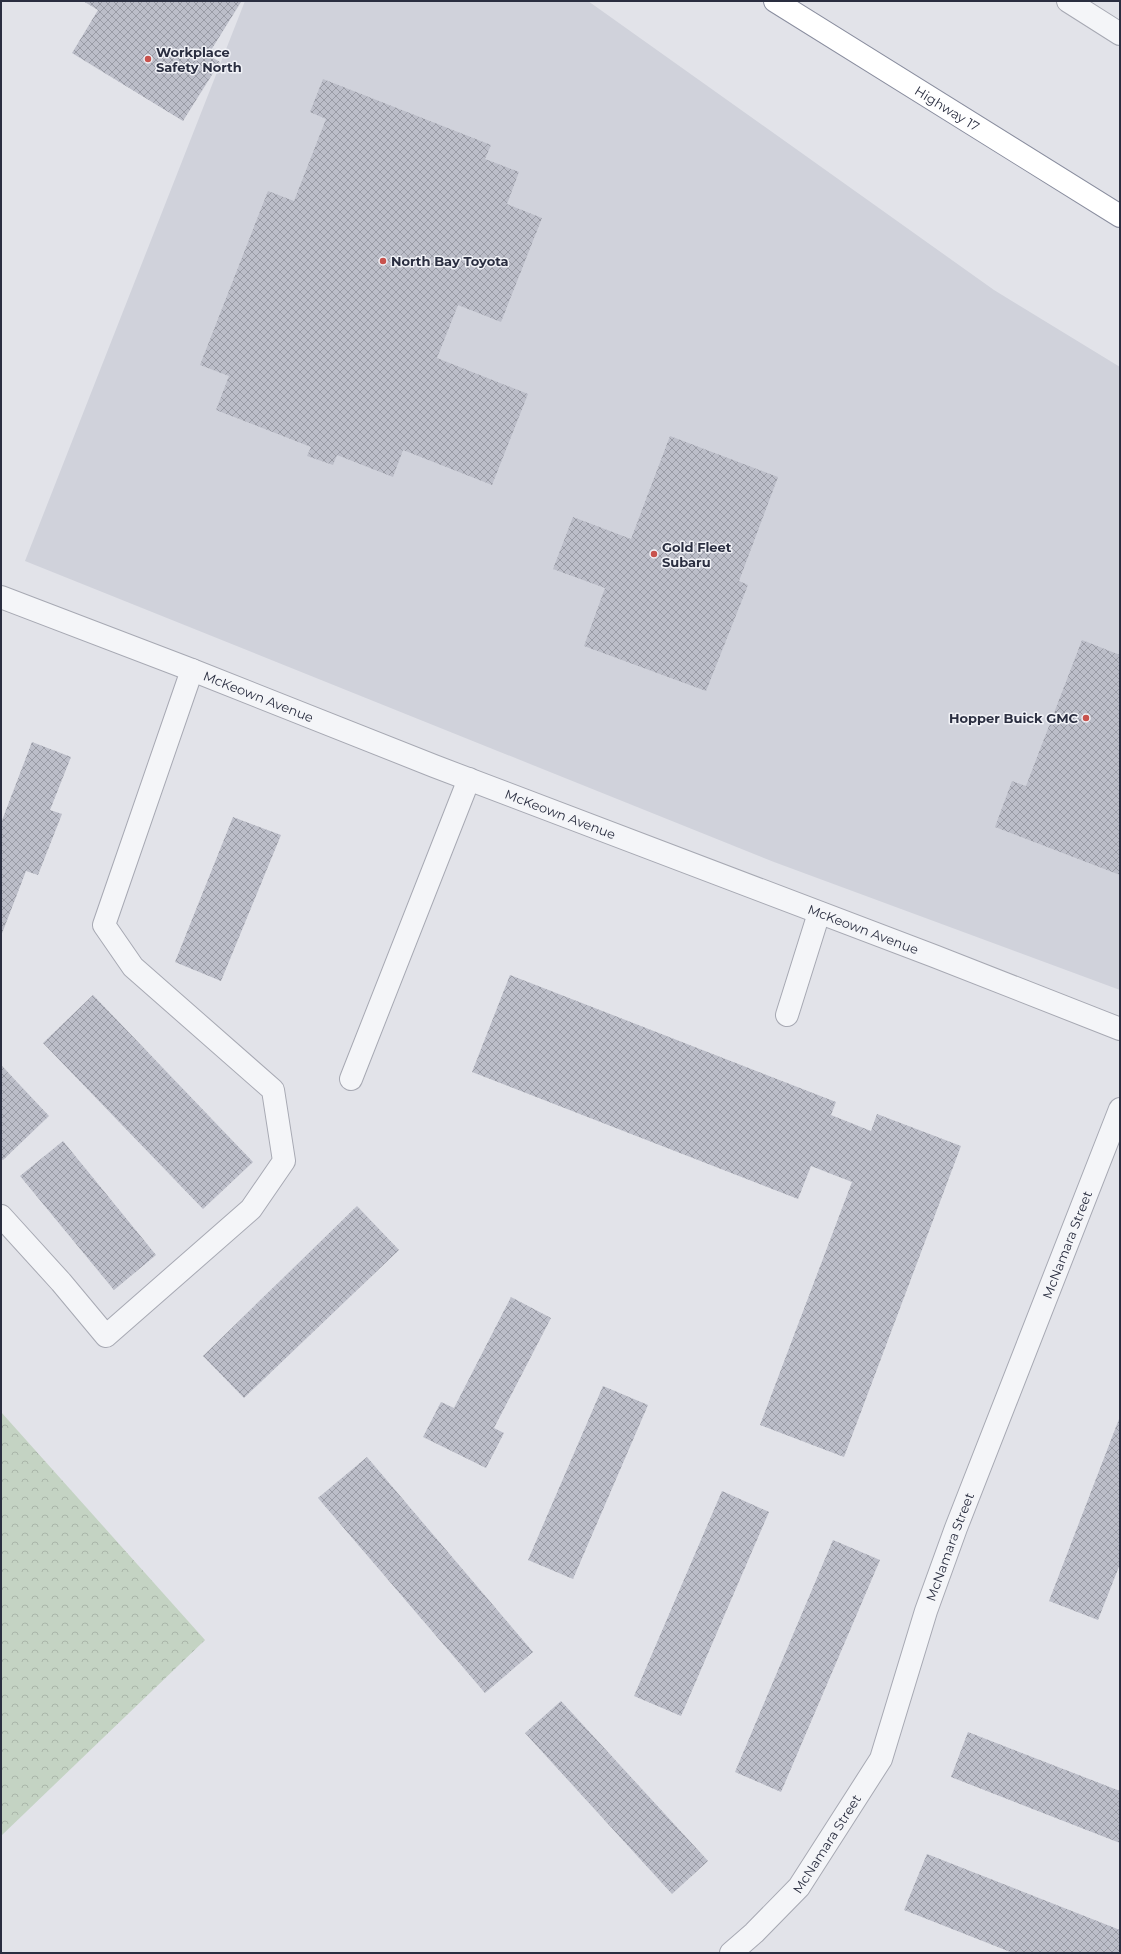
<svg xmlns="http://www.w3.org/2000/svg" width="1121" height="1954" viewBox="0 0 1121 1954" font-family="Montserrat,sans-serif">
<defs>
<pattern id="park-crowns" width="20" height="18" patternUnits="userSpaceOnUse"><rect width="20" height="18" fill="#c4d3c3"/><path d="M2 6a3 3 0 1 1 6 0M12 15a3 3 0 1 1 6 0" fill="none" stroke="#a9b5a9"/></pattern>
<pattern id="building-cross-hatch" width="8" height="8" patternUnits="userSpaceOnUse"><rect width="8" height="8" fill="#bcbec9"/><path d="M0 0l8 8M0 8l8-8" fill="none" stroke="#999ba5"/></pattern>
</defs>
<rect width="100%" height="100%" fill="#e2e3e9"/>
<path fill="#d0d2db" d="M 245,1 L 588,1 L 994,290 L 1120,367 L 1120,990 L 774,862 L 25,561 Z"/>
<path fill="url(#park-crowns)" d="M 1,1412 L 205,1640 L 1,1836 Z"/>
<path fill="url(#building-cross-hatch)" d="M 83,1 L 239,1 L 241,2 L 208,55 L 220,62 L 183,121 L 72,53 L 98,10 Z
M 323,79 L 491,145 L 485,159 L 519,172 L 507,204 L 542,218 L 501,322 L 458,305 L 437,358 L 528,394 L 492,485 L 403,450 L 393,477 L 337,455 L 333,465 L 307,456 L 311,447 L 216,410 L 229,376 L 200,365 L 268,191 L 294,201 L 326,119 L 310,112 Z
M 670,436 L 778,477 L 739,581 L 748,585 L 706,691 L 584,646 L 605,588 L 553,569 L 573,517 L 631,539 Z
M 1082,640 L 1120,655 L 1120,875 L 995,827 L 1012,781 L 1026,786 Z
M 32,742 L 71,757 L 50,810 L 62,814 L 38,875 L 26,871 L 1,936 L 1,823 Z
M 233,817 L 281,835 L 221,981 L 175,962 Z
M 510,975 L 836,1102 L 831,1115 L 871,1131 L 877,1114 L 961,1146 L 844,1457 L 760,1425 L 852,1182 L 811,1166 L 798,1199 L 472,1072 Z
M 93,995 L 253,1162 L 203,1209 L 43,1043 Z
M 1,1065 L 49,1116 L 3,1160 L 1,1159 Z
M 63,1141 L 156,1255 L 114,1290 L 20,1176 Z
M 357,1206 L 399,1250 L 244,1398 L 203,1356 Z
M 511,1297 L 551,1318 L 494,1428 L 504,1433 L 486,1468 L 423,1437 L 441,1402 L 454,1408 Z
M 603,1386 L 648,1405 L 573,1579 L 528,1560 Z
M 1119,1419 L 1120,1420 L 1120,1564 L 1098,1620 L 1049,1601 Z
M 367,1457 L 533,1652 L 485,1693 L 318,1498 Z
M 722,1491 L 769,1512 L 681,1716 L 634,1696 Z
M 833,1540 L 880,1560 L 781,1792 L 735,1772 Z
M 561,1701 L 708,1861 L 672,1894 L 525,1733 Z
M 968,1732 L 1120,1791 L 1120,1843 L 951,1777 Z
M 927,1854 L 1120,1930 L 1120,1953 L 1013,1953 L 904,1910 Z"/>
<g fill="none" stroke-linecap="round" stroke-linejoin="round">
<g stroke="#a7a9b3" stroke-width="24">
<g id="minor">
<path d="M 1068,1 L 1120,34"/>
<path id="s1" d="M 1,597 L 192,670 L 434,766 L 934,956 L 1120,1029"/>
<path d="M 787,1015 L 819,913"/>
<path d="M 351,1079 L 469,779"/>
<path d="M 1,1216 L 61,1282 L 106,1336 L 251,1209 L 284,1161 L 273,1090 L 133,967 L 104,925 L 192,670"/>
<path id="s2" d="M 731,1953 L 754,1933 L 799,1887 L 881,1759 L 926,1611 L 956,1528 L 1120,1109"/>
</g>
</g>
<g stroke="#8a8e9f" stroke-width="24">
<g id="highway">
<path id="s3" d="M 775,1 L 1120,216"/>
</g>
</g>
<use href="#minor" stroke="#f4f5f8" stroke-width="22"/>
<use href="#highway" stroke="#fff" stroke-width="22"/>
</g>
<g fill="#c8524d" stroke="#f1f2f7" stroke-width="1.5">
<circle cx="148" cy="59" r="4"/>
<circle cx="383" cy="261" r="4"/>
<circle cx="654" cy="554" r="4"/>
<circle cx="1086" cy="718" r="4"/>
</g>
<g text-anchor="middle" stroke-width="3" stroke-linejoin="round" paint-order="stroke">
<g font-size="13" font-weight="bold" fill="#2a2e40" stroke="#f1f2f7" text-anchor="start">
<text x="156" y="57">Workplace<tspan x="156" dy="15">Safety North</tspan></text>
<text x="391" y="266">North Bay Toyota</text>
<text x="662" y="552">Gold Fleet<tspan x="662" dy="15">Subaru</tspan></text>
<text x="1078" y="723" text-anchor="end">Hopper Buick GMC</text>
</g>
<g font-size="13" fill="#2a2e40" stroke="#f1f2f7">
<text dy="5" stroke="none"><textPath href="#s3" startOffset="203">Highway 17</textPath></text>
<text dy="5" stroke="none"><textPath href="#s1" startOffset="276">McKeown Avenue</textPath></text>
<text dy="5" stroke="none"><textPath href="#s1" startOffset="600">McKeown Avenue</textPath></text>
<text dy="5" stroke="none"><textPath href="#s1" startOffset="924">McKeown Avenue</textPath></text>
<text dy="5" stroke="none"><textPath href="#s2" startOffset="794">McNamara Street</textPath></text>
<text dy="5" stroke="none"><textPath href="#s2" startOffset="470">McNamara Street</textPath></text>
<text dy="5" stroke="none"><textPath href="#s2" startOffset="146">McNamara Street</textPath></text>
</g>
</g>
<rect width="1121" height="1954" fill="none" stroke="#2a2e40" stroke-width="4"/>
</svg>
